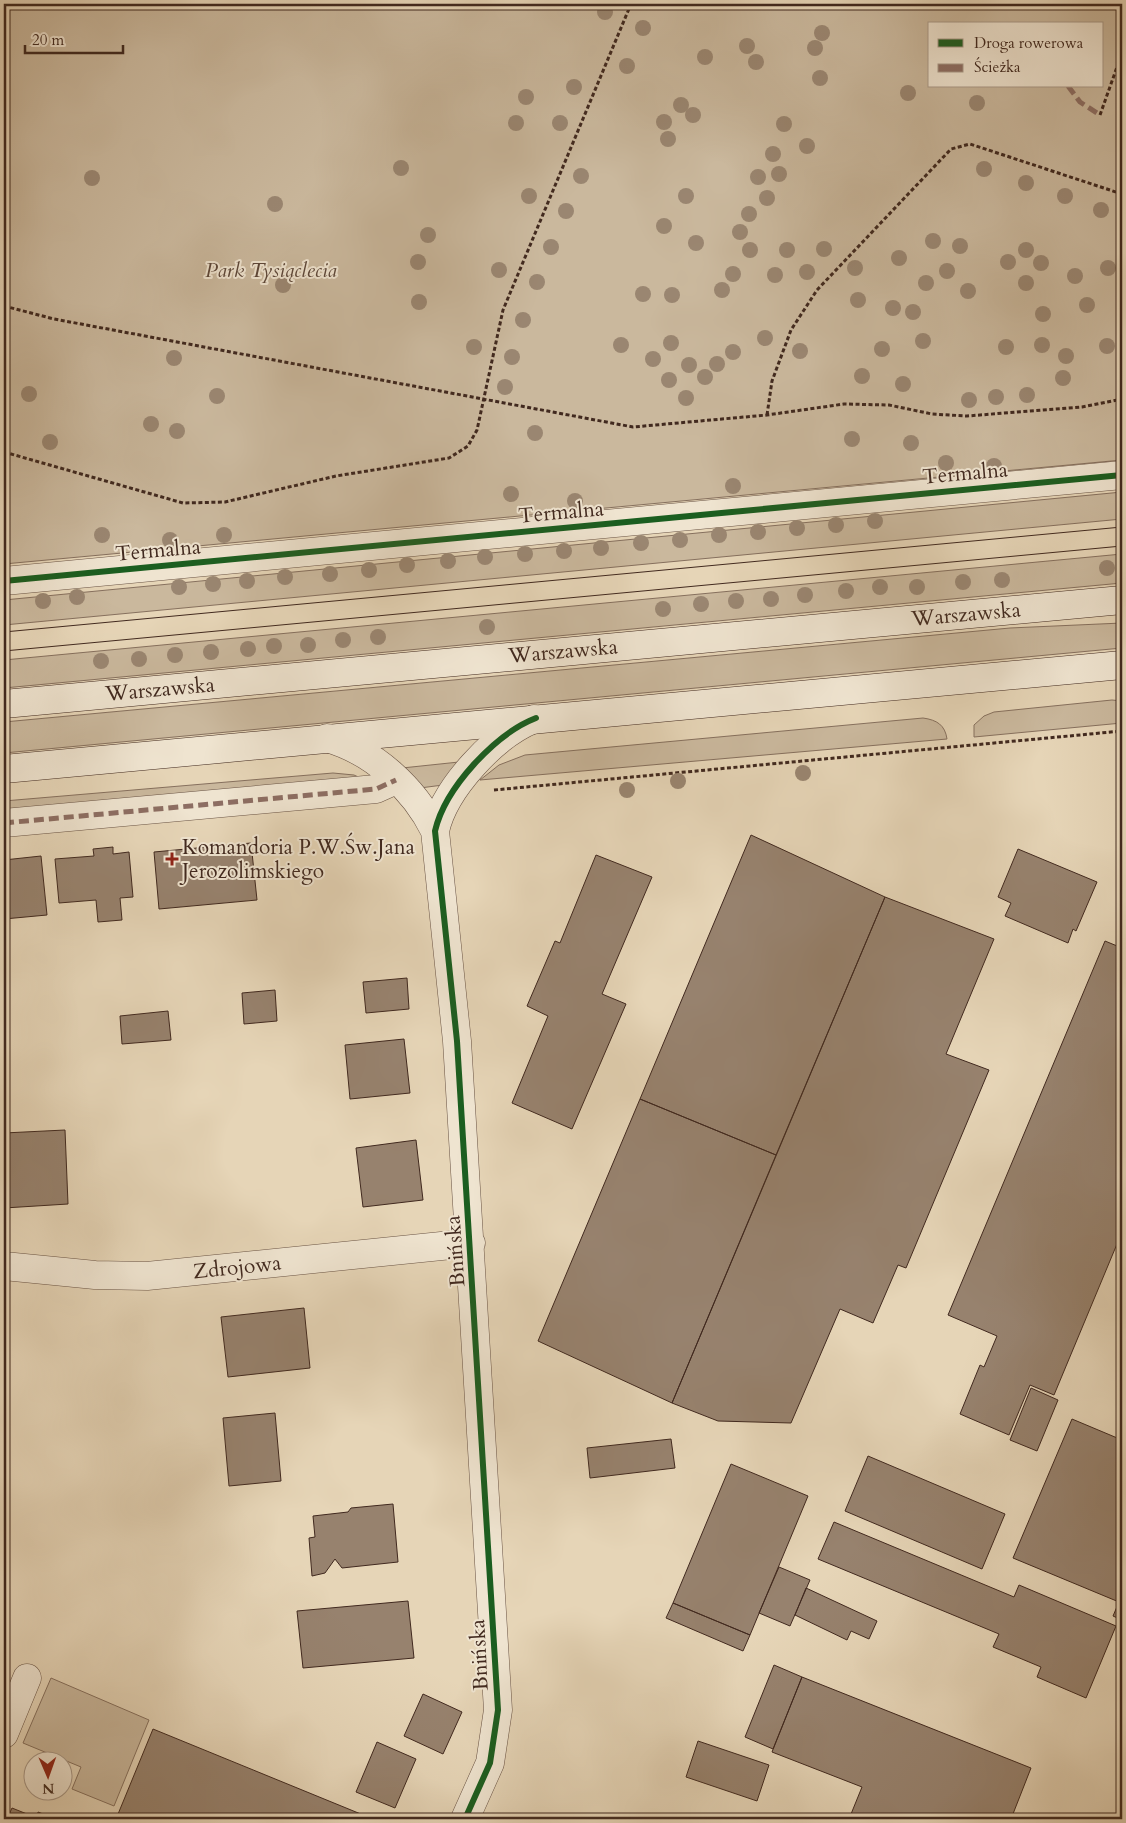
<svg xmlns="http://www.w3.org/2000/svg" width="1126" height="1823" viewBox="0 0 1126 1823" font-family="Cardo,serif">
<rect width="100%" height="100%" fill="#e6d5b7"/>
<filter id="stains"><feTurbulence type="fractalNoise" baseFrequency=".004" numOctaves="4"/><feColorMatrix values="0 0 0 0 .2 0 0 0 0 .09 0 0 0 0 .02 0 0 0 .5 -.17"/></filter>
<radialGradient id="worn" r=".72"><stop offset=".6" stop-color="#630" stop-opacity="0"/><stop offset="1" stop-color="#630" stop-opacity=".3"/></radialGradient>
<path fill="#cab89d" stroke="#86705e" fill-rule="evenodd" d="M 4,4 L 1122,4 L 1122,460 L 4,564 ZM 930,24 L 1102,24 L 1102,86 L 930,86 Z
M 1122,492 L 1122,519 L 4,625 L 4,600 Z
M 1122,554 L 1122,583 L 4,688 L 4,660 Z
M 1122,623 L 1122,648 L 4,753 L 4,722 L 1010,628 Z
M 1112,700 L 1122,701 L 1122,723 L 974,737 L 974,725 L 984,716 L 994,712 Z
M 923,718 C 937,720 945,725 947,739 L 480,780 L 499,765 L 525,755 Z
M 459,762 L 443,785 L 420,788 L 402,768 Z
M 333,773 L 354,775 L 367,781 L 4,813 L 4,801 Z
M 51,1678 L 149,1720 L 114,1806 L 72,1789 L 81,1767 L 23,1743 Z"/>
<path fill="#97826e" stroke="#41291f" d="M 751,835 L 885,897 L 776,1155 L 640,1099 Z
M 251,843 L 257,900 L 159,909 L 154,852 Z
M 113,847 L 113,854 L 129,852 L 133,897 L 120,898 L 122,920 L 98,922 L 96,900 L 59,903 L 55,859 L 94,856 L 93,849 Z
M 1018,849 L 1097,882 L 1076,931 L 1073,929 L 1068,943 L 1005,916 L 1011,903 L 998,897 Z
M 596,855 L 652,877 L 602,994 L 626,1004 L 572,1129 L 512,1103 L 548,1016 L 527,1006 L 555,941 L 560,943 Z
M 41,856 L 47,915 L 4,919 L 4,860 Z
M 885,897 L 994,939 L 946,1054 L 989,1070 L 906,1268 L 898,1265 L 873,1323 L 840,1309 L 791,1423 L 718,1421 L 672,1403 Z
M 1105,941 L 1122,948 L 1122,1232 L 1054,1395 L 1030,1385 L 1009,1435 L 960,1414 L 980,1365 L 984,1367 L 997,1336 L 948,1315 Z
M 407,978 L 409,1009 L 366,1013 L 363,982 Z
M 275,990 L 277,1021 L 244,1024 L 242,993 Z
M 168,1011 L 171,1040 L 122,1044 L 120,1016 Z
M 404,1039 L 410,1093 L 350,1099 L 345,1045 Z
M 640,1099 L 776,1155 L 672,1403 L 538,1341 Z
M 65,1130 L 68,1204 L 4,1208 L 4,1133 Z
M 416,1140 L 423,1200 L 363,1207 L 356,1148 Z
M 304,1308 L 310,1368 L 228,1377 L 221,1317 Z
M 1031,1388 L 1058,1400 L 1037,1451 L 1010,1440 Z
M 275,1413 L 281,1481 L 229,1486 L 223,1418 Z
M 1072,1419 L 1122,1440 L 1122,1620 L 1113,1616 L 1119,1602 L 1013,1558 Z
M 671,1439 L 675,1468 L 590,1478 L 587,1448 Z
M 868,1456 L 1005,1514 L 982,1569 L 845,1511 Z
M 731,1464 L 808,1496 L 750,1635 L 673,1603 Z
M 393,1504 L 398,1562 L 342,1568 L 335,1559 L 325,1573 L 312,1576 L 309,1538 L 315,1537 L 313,1516 L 348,1512 L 351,1508 Z
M 834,1522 L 1014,1597 L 1019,1585 L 1116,1626 L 1086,1698 L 1037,1677 L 1041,1667 L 993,1647 L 999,1634 L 818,1559 Z
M 779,1567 L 810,1580 L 790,1626 L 759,1613 Z
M 806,1588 L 877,1621 L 869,1639 L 851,1631 L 847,1640 L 795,1615 Z
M 408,1601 L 414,1658 L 303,1668 L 297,1611 Z
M 673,1603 L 750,1635 L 743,1651 L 666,1618 Z
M 774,1665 L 802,1677 L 773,1749 L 745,1737 Z
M 802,1677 L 1031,1768 L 1011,1819 L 849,1819 L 862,1787 L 772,1752 Z
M 423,1694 L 462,1712 L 443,1754 L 404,1736 Z
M 153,1729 L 373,1819 L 116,1819 Z
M 698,1741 L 769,1765 L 757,1801 L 686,1777 Z
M 377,1742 L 416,1759 L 395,1808 L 356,1792 Z
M 12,1808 L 37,1818 L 38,1812 L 56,1819 L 7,1819 Z"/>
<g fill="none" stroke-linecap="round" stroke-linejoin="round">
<g stroke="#6a5445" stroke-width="29">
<path id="street" d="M 4,581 L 1122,475
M 327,738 C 373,751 414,788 435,831
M 4,823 L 376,789 L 396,780
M 4,1266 L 95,1275 L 147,1276 L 471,1243
M 4,1734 L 27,1678
M 465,1819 L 490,1763 L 498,1710 L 457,1041 L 435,831 C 444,789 494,735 534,719"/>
</g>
<g stroke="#41291f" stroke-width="29">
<path id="secondary" d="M 4,704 L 1122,600
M 4,769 L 1122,665"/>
</g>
<path stroke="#41291f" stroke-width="3" stroke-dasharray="4 2.5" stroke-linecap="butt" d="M 1100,115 L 1122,53
M 4,306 L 54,319 L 633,427 L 767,415 L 844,404 L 889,405 L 932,414 L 967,416 L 1082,407 L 1122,399
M 767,415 L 772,381 L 791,330 L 817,290 L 951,149 L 970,144 L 1122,194
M 4,452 L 183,503 L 225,502 L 336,476 L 449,458 L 468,446 L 477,430 L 503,310 L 631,4
M 494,790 L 1122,731"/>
<use href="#street" stroke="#efe4d0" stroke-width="28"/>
<use href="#secondary" stroke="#efe4d0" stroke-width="28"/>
<path stroke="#41291f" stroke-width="1" d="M 4,632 L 1122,527
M 4,651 L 1122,546"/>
<path stroke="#8d6e63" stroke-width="5" stroke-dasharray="10 5" stroke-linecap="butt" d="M 1068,86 L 1080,102 L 1100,115
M 4,823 L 376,789 L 396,780"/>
<g stroke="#efe4d0" stroke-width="9">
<path id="cycleway" d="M 4,581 L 1122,475
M 465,1819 L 490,1763 L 498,1710 L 457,1041 L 435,831 C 445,788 495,734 536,718"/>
</g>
<use href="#cycleway" stroke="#1b5e20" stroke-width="6"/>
</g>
<g fill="#9a8671">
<circle cx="605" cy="12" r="8"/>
<circle cx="643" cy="28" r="8"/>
<circle cx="822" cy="33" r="8"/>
<circle cx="747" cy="46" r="8"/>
<circle cx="815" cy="48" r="8"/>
<circle cx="705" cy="57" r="8"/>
<circle cx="756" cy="62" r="8"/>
<circle cx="627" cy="66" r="8"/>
<circle cx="820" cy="78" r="8"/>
<circle cx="574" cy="87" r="8"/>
<circle cx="908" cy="93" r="8"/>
<circle cx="526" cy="97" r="8"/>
<circle cx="977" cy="103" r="8"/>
<circle cx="681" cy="105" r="8"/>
<circle cx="693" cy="115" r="8"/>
<circle cx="664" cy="122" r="8"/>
<circle cx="516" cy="123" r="8"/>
<circle cx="560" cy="123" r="8"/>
<circle cx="784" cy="124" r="8"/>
<circle cx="668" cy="139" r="8"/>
<circle cx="807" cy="146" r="8"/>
<circle cx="773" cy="154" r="8"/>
<circle cx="401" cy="168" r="8"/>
<circle cx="984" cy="169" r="8"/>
<circle cx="779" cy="174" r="8"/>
<circle cx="581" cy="176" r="8"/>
<circle cx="758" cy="177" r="8"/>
<circle cx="92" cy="178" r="8"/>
<circle cx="1026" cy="183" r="8"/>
<circle cx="529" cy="196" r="8"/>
<circle cx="686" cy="196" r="8"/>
<circle cx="1065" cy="196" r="8"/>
<circle cx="767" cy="198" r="8"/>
<circle cx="275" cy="204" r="8"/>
<circle cx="1101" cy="210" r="8"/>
<circle cx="566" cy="211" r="8"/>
<circle cx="749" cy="214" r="8"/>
<circle cx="664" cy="226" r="8"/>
<circle cx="740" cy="232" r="8"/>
<circle cx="428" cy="235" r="8"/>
<circle cx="933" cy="241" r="8"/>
<circle cx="696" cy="243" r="8"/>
<circle cx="960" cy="246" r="8"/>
<circle cx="551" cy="247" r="8"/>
<circle cx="824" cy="249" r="8"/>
<circle cx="750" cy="250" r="8"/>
<circle cx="787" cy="250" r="8"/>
<circle cx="1026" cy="250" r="8"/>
<circle cx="899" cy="258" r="8"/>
<circle cx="418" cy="262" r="8"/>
<circle cx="1008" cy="262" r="8"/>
<circle cx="1041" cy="263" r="8"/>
<circle cx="855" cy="268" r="8"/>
<circle cx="1108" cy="268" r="8"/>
<circle cx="499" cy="270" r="8"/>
<circle cx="947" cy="271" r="8"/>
<circle cx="807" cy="272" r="8"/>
<circle cx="733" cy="274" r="8"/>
<circle cx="775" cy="275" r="8"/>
<circle cx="1075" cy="276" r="8"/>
<circle cx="537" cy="282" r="8"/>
<circle cx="926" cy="283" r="8"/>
<circle cx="1026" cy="283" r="8"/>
<circle cx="283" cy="285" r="8"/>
<circle cx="722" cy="290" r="8"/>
<circle cx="968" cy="291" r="8"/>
<circle cx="643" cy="294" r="8"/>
<circle cx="672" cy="295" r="8"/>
<circle cx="858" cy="300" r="8"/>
<circle cx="419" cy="302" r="8"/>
<circle cx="1087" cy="305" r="8"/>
<circle cx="893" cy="308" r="8"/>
<circle cx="913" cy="312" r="8"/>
<circle cx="1043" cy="314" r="8"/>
<circle cx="523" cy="320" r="8"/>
<circle cx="765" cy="338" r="8"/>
<circle cx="923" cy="341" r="8"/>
<circle cx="671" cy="343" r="8"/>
<circle cx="621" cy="345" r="8"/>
<circle cx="1042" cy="345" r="8"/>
<circle cx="1107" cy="346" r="8"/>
<circle cx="474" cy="347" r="8"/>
<circle cx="1006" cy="347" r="8"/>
<circle cx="882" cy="349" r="8"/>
<circle cx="800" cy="351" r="8"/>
<circle cx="733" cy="352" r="8"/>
<circle cx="1066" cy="356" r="8"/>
<circle cx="512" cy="357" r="8"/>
<circle cx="174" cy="358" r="8"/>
<circle cx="653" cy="359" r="8"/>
<circle cx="717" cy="364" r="8"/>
<circle cx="689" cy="365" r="8"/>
<circle cx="862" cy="376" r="8"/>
<circle cx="705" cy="377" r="8"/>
<circle cx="1063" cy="378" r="8"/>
<circle cx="669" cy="380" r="8"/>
<circle cx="903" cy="384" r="8"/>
<circle cx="505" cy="387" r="8"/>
<circle cx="29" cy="394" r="8"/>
<circle cx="1027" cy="395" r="8"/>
<circle cx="217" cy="396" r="8"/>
<circle cx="996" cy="397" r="8"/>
<circle cx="686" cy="398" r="8"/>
<circle cx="969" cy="400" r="8"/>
<circle cx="151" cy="424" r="8"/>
<circle cx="177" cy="431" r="8"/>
<circle cx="535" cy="433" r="8"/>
<circle cx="852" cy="439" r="8"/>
<circle cx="50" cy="442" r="8"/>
<circle cx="911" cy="443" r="8"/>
<circle cx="946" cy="463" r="8"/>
<circle cx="994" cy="466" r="8"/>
<circle cx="733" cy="486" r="8"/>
<circle cx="511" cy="494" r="8"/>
<circle cx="575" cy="501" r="8"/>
<circle cx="875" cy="521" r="8"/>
<circle cx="836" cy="525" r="8"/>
<circle cx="797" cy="528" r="8"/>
<circle cx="758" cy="532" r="8"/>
<circle cx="102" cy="535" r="8"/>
<circle cx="224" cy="535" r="8"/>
<circle cx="719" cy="535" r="8"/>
<circle cx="170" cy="540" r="8"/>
<circle cx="680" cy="540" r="8"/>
<circle cx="641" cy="543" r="8"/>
<circle cx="601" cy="548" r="8"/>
<circle cx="564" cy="551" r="8"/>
<circle cx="525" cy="554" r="8"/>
<circle cx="485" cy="557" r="8"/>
<circle cx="448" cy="561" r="8"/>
<circle cx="407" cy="565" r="8"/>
<circle cx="1107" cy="568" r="8"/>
<circle cx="369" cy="570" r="8"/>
<circle cx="330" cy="574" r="8"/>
<circle cx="285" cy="577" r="8"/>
<circle cx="1002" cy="580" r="8"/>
<circle cx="247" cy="581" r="8"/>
<circle cx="963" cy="582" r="8"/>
<circle cx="213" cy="584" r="8"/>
<circle cx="179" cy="587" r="8"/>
<circle cx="880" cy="587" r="8"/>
<circle cx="917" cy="587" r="8"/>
<circle cx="846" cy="591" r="8"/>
<circle cx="805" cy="595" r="8"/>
<circle cx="77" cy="597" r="8"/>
<circle cx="771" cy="599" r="8"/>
<circle cx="43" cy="601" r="8"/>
<circle cx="736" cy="601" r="8"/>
<circle cx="701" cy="604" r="8"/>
<circle cx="663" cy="609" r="8"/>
<circle cx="487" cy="627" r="8"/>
<circle cx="378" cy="637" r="8"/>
<circle cx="343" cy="640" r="8"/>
<circle cx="308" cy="645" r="8"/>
<circle cx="274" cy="646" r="8"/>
<circle cx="248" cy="649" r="8"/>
<circle cx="211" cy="652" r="8"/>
<circle cx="175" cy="655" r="8"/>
<circle cx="139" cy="659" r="8"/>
<circle cx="101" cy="661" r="8"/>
<circle cx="803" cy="773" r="8"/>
<circle cx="678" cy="781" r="8"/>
<circle cx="627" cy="790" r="8"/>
</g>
<path fill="#8f2418" stroke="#efe4d0" stroke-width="2" d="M169.5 851.5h5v5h5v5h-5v5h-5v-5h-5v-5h5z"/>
<g text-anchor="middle" stroke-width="4" stroke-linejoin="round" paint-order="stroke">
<g font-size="21" font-style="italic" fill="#5c4638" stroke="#efe4d0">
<text x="271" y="277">Park Tysiąclecia</text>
</g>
<g font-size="21" fill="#41291f" stroke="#efe4d0">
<text transform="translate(965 473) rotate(-5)" y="7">Termalna</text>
<text transform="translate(561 512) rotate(-5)" y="7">Termalna</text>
<text transform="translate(158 550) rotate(-5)" y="7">Termalna</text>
<text transform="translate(966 614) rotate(-5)" y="7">Warszawska</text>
<text transform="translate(563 651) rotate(-5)" y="7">Warszawska</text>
<text transform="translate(160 689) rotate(-5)" y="7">Warszawska</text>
<text transform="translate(455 1251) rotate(-94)" y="7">Bnińska</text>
<text transform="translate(237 1267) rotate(-6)" y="7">Zdrojowa</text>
<text transform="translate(479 1655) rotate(-93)" y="7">Bnińska</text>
</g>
<g font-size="21" fill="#41291f" stroke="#efe4d0" text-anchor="start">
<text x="182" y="854">Komandoria P.W.Św.Jana<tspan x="182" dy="24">Jerozolimskiego</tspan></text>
</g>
</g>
<rect width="1126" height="1823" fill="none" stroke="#e6d5b7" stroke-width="20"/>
<rect x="5" y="5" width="1116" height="1813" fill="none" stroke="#41291f" stroke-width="2.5"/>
<rect x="10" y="10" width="1106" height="1803" fill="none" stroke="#41291f"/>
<rect x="928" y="22" width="175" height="65" fill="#efe4d0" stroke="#a99989"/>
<rect x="938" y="39" width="25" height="8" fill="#1b5e20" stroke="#a99989"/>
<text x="974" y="48" font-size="15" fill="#41291f">Droga rowerowa</text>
<rect x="938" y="64" width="25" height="8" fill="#8d6e63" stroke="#a99989"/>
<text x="974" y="72" font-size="15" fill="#41291f">Ścieżka</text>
<g transform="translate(48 1776) rotate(178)"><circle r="24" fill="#efe4d0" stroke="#a99989"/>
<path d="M0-4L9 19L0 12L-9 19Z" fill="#8f2418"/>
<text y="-8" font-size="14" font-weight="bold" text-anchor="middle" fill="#41291f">N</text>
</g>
<path d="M25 45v8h98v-8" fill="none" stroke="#41291f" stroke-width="2.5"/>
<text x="32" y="45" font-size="15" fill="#41291f" stroke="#efe4d0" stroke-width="4" paint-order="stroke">20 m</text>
<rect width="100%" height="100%" filter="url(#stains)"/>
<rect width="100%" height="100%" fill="url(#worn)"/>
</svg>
